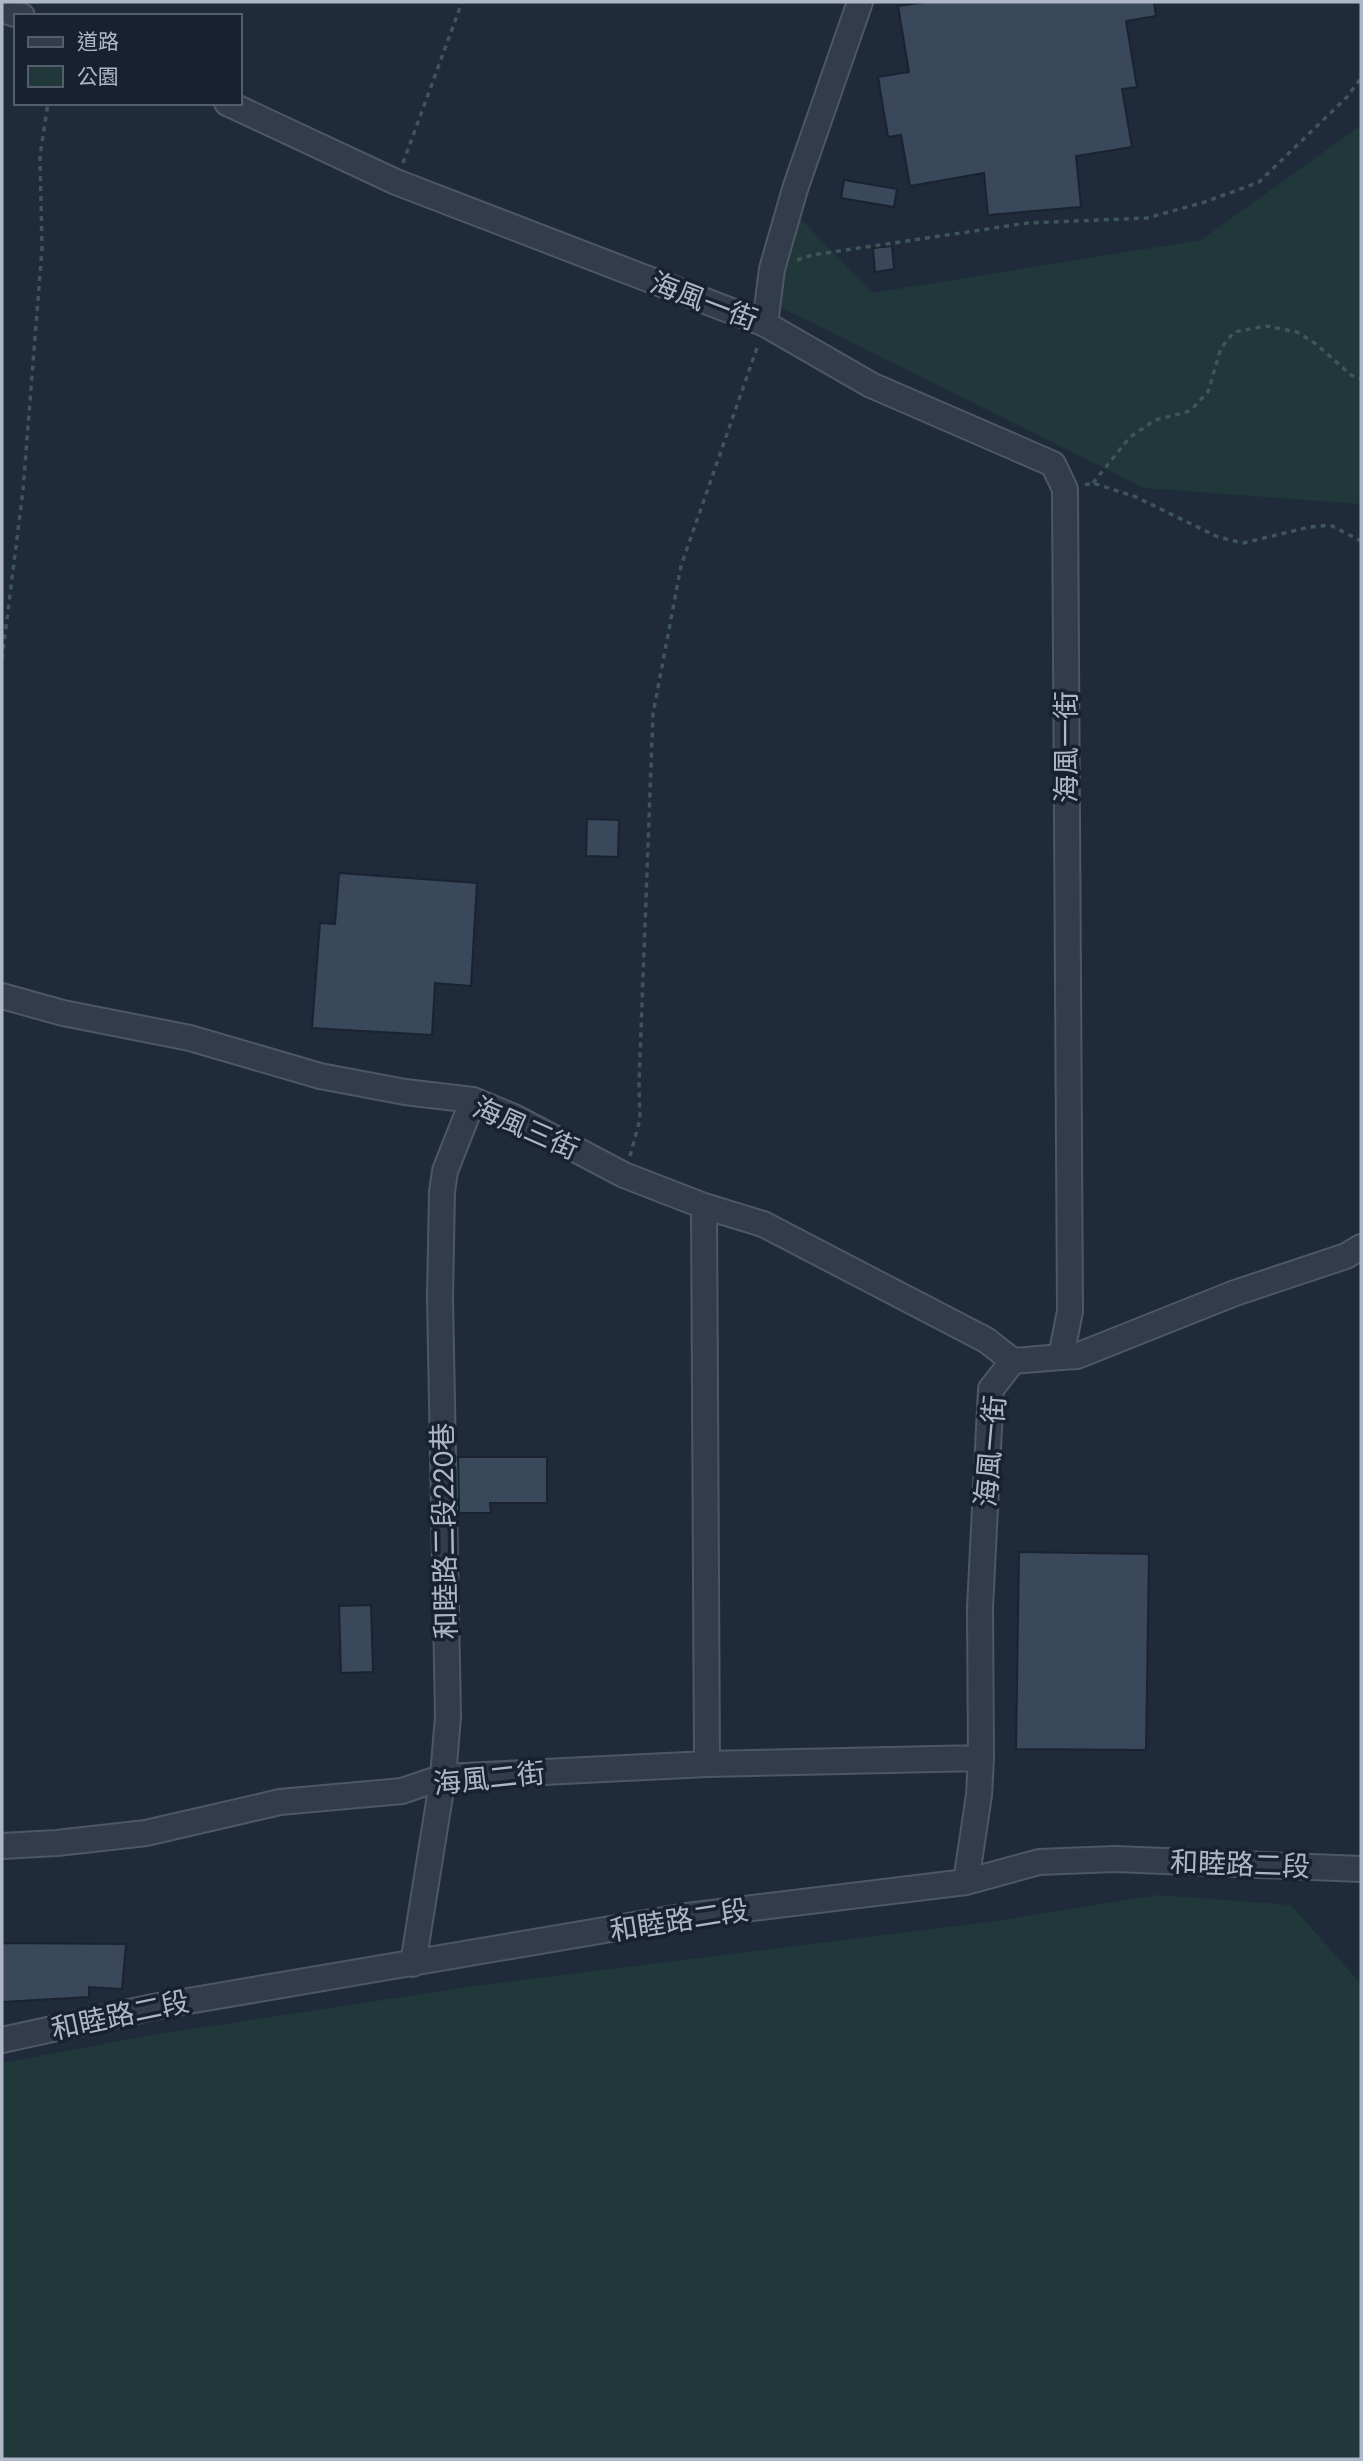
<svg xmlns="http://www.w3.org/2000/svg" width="1363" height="2461" viewBox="0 0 1363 2461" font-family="Jost,'Noto Sans TC',sans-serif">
<rect width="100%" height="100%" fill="#1f2a3a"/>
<path fill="#21383b" d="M 1361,125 L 1360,504 L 1144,488 L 778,306 L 778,213 L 801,219 L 872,293 L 1201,240 Z
M 1158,1895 L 1291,1905 L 1361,1984 L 1361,2459 L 2,2459 L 2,2063 L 146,2036 L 481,1985 L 990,1922 Z"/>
<path fill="#3a485b" stroke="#1a2331" stroke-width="2" d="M 927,2 L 1154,2 L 1156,16 L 1126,21 L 1137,87 L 1122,89 L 1132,147 L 1076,156 L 1081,207 L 988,215 L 984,173 L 910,186 L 901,135 L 888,137 L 878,77 L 909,72 L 898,6 Z
M 844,180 L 897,189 L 894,207 L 841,198 Z
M 892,246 L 894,269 L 875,272 L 873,248 Z
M 587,819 L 619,820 L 618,857 L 586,856 Z
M 339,873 L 477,883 L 471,986 L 435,983 L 432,1035 L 312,1028 L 320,923 L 335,924 Z
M 458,1457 L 547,1457 L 547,1503 L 490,1503 L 491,1513 L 459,1513 Z
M 1019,1552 L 1149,1554 L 1146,1750 L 1016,1749 Z
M 371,1605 L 373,1672 L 341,1673 L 339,1606 Z
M 2,1943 L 126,1944 L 122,1989 L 89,1987 L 89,1997 L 2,2002 Z"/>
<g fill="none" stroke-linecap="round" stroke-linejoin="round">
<g stroke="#4d5765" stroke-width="28">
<path id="minor" d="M 2,10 L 22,16
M 227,103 L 396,182 L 765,324 L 871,385 L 1053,464 L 1065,489 L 1070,1311 L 1061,1357 L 1013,1361 L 991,1389 L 980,1608 L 981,1758 L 979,1795 L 966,1882
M 765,324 L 772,269 L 795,189 L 860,2
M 2,996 L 63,1013 L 190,1038 L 320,1076 L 405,1092 L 473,1100 L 514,1117 L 624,1175 L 704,1206 L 763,1224 L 986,1340 L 1013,1361
M 704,1206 L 707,1764
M 1061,1357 L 1077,1356 L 1235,1293 L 1346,1256 L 1361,1247
M 2,1846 L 57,1843 L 146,1833 L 280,1802 L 402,1791 L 443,1777 L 707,1764 L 981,1758
M 413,1964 L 443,1777 L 448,1716 L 440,1298 L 442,1192 L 445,1171 L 473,1100
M 2,2040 L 153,2007 L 687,1916 L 966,1882 L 1039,1862 L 1115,1859 L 1361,1869"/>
</g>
<path stroke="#3e5559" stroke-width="3.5" stroke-dasharray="5 5" stroke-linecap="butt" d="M 403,163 L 462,2
M 797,260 L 812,255 L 1028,223 L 1147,218 L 1205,202 L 1259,182 L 1347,97 L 1361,78
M 1093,483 L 1130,437 L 1155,420 L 1190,411 L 1208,392 L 1221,348 L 1234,332 L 1266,326 L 1297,332 L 1316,344 L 1351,375 L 1361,379
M 1085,485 L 1093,483 L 1136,497 L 1218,537 L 1243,543 L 1310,527 L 1330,525 L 1361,541
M 2,659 L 23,490 L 42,249 L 40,156 L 48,103
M 630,1156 L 640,1119 L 639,1083 L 653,714 L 681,566 L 758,345"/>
<use href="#minor" stroke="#323c4a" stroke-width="24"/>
</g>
<g text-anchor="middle" stroke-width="7" stroke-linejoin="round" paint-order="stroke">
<g font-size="28" fill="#adb7c7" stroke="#18212f">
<text transform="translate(704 301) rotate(21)" y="10">海風一街</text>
<text transform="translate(1066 747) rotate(-90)" y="10">海風一街</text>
<text transform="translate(526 1128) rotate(24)" y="10">海風三街</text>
<text transform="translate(990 1451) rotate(-85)" y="10">海風一街</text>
<text transform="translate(444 1531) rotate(-91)" y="10">和睦路二段220巷</text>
<text transform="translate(489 1778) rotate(-6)" y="10">海風二街</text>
<text transform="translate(1240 1864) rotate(2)" y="10">和睦路二段</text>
<text transform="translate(679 1920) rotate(-9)" y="10">和睦路二段</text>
<text transform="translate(120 2015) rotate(-12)" y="10">和睦路二段</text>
</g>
</g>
<rect width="1363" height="2461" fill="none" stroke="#adb7c7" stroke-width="7"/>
<rect x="14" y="14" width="228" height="91" fill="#18212f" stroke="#545d6c" stroke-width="2"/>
<rect x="28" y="37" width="35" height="10" fill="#323c4a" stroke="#545d6c" stroke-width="2"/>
<text x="77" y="49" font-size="21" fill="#adb7c7">道路</text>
<rect x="28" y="66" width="35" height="21" fill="#21383b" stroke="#545d6c" stroke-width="2"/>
<text x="77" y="84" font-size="21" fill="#adb7c7">公園</text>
</svg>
